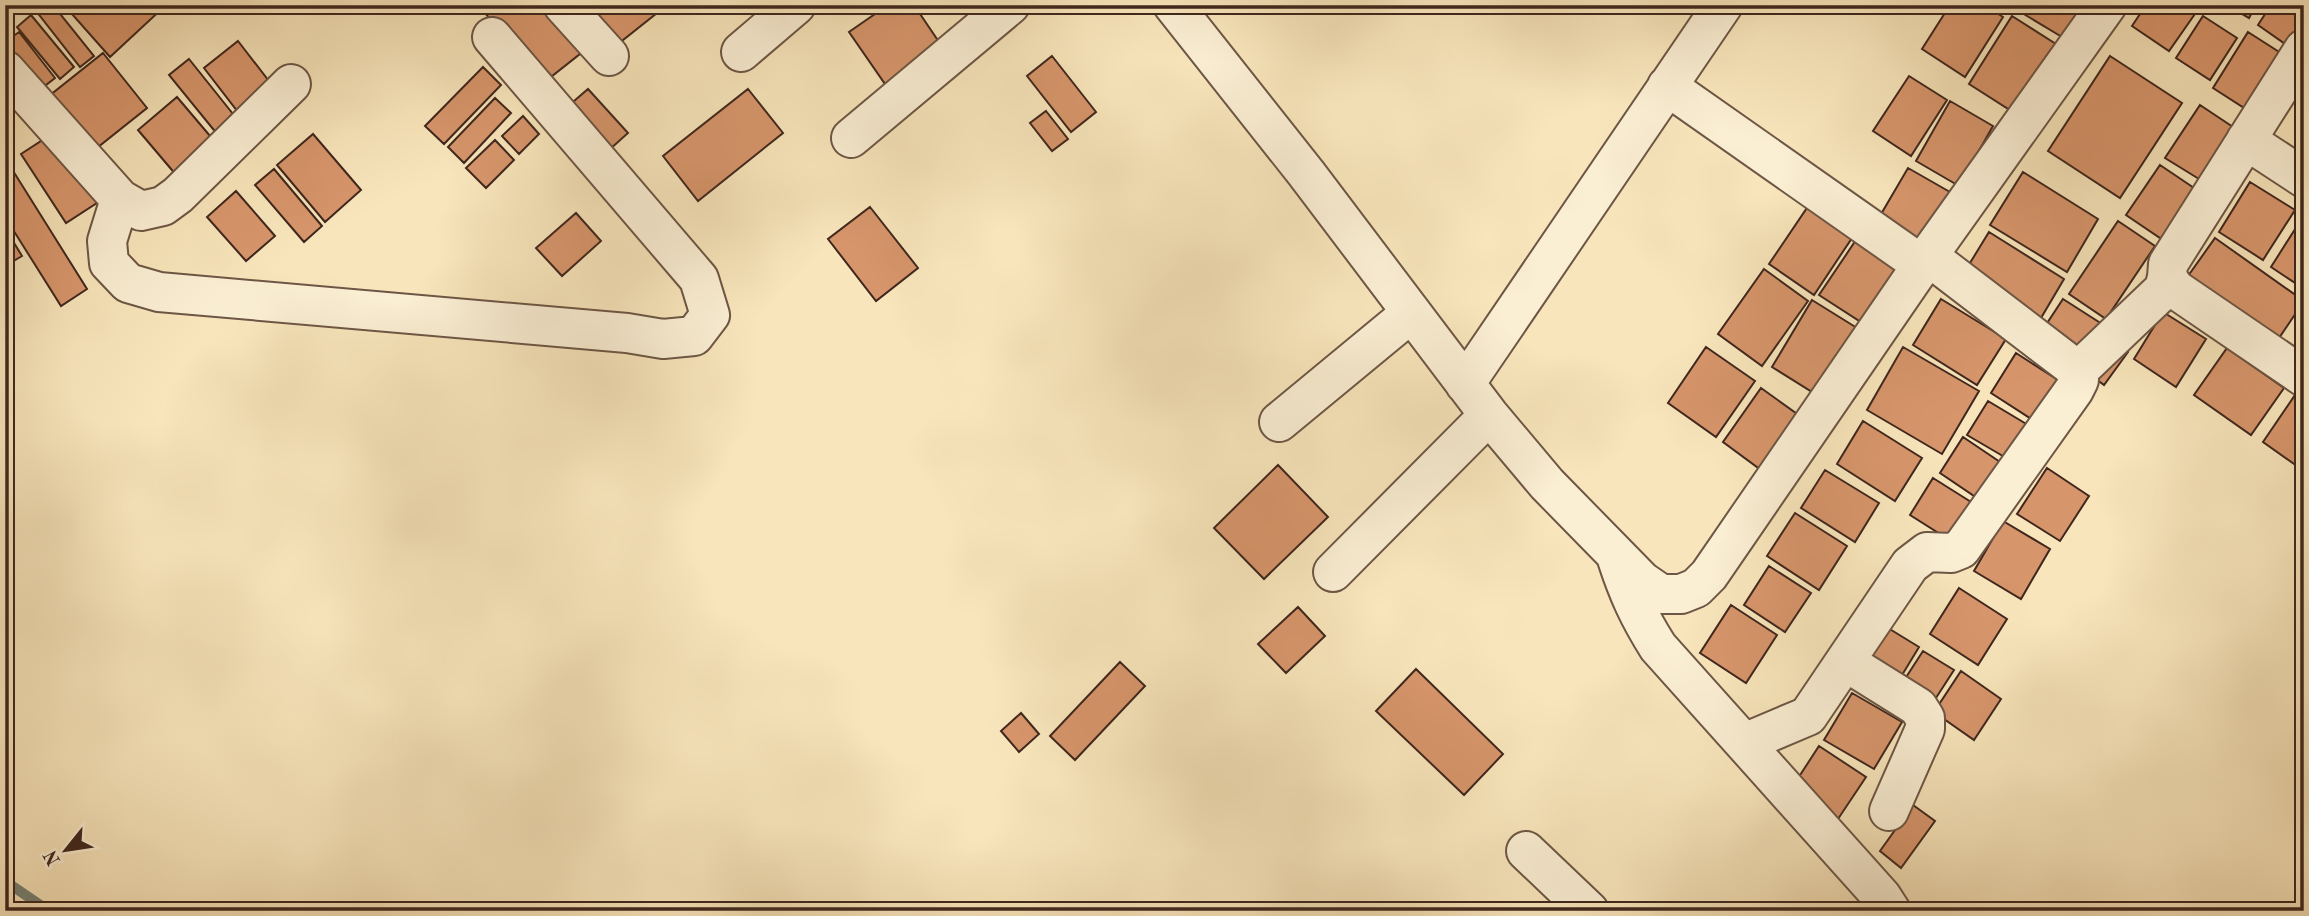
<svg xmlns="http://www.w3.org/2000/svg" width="2309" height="916" viewBox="0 0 2309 916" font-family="'Old Standard TT',serif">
<rect width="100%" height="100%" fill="#f8e5bb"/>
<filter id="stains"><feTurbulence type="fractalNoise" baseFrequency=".00286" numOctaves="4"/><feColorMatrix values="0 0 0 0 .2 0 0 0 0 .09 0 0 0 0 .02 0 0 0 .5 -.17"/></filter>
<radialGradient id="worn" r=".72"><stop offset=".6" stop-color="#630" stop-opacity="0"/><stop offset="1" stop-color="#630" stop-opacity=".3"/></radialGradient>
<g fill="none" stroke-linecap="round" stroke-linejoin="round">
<path stroke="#778276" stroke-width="10" d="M 5,881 L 49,911"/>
</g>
<path fill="#d7956b" stroke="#3f271e" stroke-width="2" d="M 35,5 L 53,5 L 94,56 L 80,67 L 33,7 Z
M 64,5 L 166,5 L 110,57 Z
M 485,5 L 557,5 L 590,46 L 542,84 L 481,8 Z
M 588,5 L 651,5 L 657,13 L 618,44 Z
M 888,5 L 914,5 L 941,45 L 885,84 L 849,32 Z
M 1950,5 L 1984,5 L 2003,17 L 1965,77 L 1922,49 Z
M 2027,5 L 2082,5 L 2062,37 L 2022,13 Z
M 2146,5 L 2189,5 L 2197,11 L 2169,51 L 2132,26 Z
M 2227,5 L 2256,5 L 2249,18 Z
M 2271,5 L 2304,5 L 2304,29 L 2291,48 L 2258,25 Z
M 31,15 L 74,67 L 60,79 L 17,27 Z
M 2012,16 L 2056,44 L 2013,112 L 1969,84 Z
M 2203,16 L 2237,38 L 2210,80 L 2176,58 Z
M 19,32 L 55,78 L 33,95 L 5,60 L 5,42 Z
M 2248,32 L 2287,57 L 2252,113 L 2213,88 Z
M 238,41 L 272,85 L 238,112 L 204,68 Z
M 103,53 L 147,108 L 88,155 L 44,100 Z
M 1052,56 L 1096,112 L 1071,132 L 1027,76 Z
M 2110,56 L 2182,103 L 2120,198 L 2048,151 Z
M 189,59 L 241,124 L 222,140 L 169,75 Z
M 483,67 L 501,85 L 444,144 L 425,126 Z
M 1909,76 L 1947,100 L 1911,156 L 1873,131 Z
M 588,89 L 628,133 L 599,159 L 559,114 Z
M 748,89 L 783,133 L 698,201 L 663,156 Z
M 177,97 L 216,143 L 177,176 L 138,130 Z
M 495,98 L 511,113 L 464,163 L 448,147 Z
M 1950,101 L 1993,126 L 1959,186 L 1916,161 Z
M 2200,105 L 2233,127 L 2199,179 L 2165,158 Z
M 1046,111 L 1068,139 L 1052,151 L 1030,123 Z
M 523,116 L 539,134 L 519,154 L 502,136 Z
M 55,132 L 100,201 L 66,223 L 21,154 Z
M 313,134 L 361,190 L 325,222 L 277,165 Z
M 495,140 L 514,160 L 486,188 L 466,168 Z
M 5,158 L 87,289 L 61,306 L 5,217 Z
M 2160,165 L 2197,190 L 2163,240 L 2126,215 Z
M 1908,168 L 1950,192 L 1919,246 L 1877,221 Z
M 274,169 L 322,226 L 304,242 L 255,185 Z
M 2023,172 L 2098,219 L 2067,272 L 1990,225 Z
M 2250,182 L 2295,210 L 2263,260 L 2219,232 Z
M 236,191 L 275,236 L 246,261 L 207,217 Z
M 1813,199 L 1858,229 L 1814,295 L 1769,264 Z
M 870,207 L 918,268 L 876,301 L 828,239 Z
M 576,213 L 601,241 L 562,276 L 536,248 Z
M 2304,215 L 2304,289 L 2271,267 Z
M 2118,221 L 2155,246 L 2106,319 L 2069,294 Z
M 5,228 L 22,256 L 5,266 Z
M 1989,232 L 2064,279 L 2038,323 L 1962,276 Z
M 2215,238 L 2304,301 L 2277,341 L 2188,276 Z
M 1856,240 L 1900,269 L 1864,324 L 1819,295 Z
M 1764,269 L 1808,301 L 1762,366 L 1718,334 Z
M 1941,299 L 2006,339 L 1977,385 L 1913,345 Z
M 2063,299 L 2102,324 L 2076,363 L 2038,337 Z
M 1812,300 L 1857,328 L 1817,395 L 1772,367 Z
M 2163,312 L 2206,339 L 2176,387 L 2134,359 Z
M 2103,333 L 2128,352 L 2104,385 L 2079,366 Z
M 1706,347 L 1755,381 L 1716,437 L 1668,403 Z
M 1903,347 L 1979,391 L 1942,454 L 1867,410 Z
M 2227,348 L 2284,388 L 2251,435 L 2194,395 Z
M 2016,353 L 2061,382 L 2036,422 L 1991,393 Z
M 1761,388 L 1800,416 L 1761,470 L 1723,442 Z
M 2295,395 L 2304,401 L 2304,471 L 2263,442 Z
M 1988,401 L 2033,428 L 2013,462 L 1967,435 Z
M 1863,421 L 1922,458 L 1895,501 L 1837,464 Z
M 1963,437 L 2006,466 L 1983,502 L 1940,473 Z
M 1278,465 L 1328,517 L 1264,579 L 1214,528 Z
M 2047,468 L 2089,496 L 2060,541 L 2017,514 Z
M 1825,470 L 1879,503 L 1855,542 L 1801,508 Z
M 1933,478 L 1979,507 L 1956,544 L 1910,515 Z
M 1795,513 L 1847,546 L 1819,590 L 1767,556 Z
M 2003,521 L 2050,549 L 2021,599 L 1974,571 Z
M 1769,566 L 1811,593 L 1785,632 L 1744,605 Z
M 1959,588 L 2007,619 L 1978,665 L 1930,634 Z
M 1731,605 L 1777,635 L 1746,683 L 1700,653 Z
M 1298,607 L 1325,636 L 1286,673 L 1258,644 Z
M 1888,628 L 1919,647 L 1896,685 L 1865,667 Z
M 1923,651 L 1954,670 L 1934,701 L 1903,682 Z
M 1120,662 L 1145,686 L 1075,760 L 1050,736 Z
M 1416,669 L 1503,754 L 1464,795 L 1376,711 Z
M 1961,671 L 2001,699 L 1974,740 L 1934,712 Z
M 1852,693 L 1902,722 L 1874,769 L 1824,740 Z
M 1021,713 L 1039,734 L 1019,752 L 1001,731 Z
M 1819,746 L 1866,777 L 1838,819 L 1791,789 Z
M 1913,805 L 1935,821 L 1901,868 L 1880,851 Z"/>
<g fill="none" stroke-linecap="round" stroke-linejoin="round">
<g stroke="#6d5645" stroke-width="42">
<path id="minor" d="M 563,5 L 609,56
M 1173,5 L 1306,173 L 1489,415 L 1547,484 L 1642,581 L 1661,594 L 1681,594 L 1696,588 L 1709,575 L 1928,256 L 2107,5
M 2304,49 L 2168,264 L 2167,277 L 2175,289 L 2304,377
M 741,52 L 796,5
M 5,70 L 120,199 L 141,211 L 163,206 L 178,195 L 291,84
M 1667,86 L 1922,265
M 851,138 L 1010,5
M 2246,140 L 2304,178
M 120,199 L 107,241 L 109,263 L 128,283 L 159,292 L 627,333 L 663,339 L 694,336 L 710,315 L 699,279 L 492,37
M 2078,371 L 2164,289 L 2167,277
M 1465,384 L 1723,5
M 1279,422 L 1411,313
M 1617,559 C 1628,593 1639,617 1658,647 L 1882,897 L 1891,911
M 1333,572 L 1489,415
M 1846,662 L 1918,707 L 1925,718 L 1925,729 L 1889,811
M 1744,743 L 1808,716 L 1910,565 L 1927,552 L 1951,553 L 1961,549 L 2074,390 L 2079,380 L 2078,371 L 2068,363 L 1928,256
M 1526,851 L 1589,911"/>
</g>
<use href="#minor" stroke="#faeed3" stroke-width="38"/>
</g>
<rect width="2309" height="916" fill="none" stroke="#f8e5bb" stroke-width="28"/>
<rect x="7" y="7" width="2295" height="902" fill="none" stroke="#3f271e" stroke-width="3.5"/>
<rect x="14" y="14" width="2281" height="888" fill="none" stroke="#3f271e" stroke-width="2"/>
<g transform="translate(66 850) rotate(240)" stroke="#faeed3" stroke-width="5" paint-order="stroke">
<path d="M0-5L12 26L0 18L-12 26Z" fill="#3f271e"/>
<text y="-10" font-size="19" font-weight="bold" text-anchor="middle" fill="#3f271e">N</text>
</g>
<rect width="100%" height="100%" filter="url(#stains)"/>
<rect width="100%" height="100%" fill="url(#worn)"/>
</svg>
